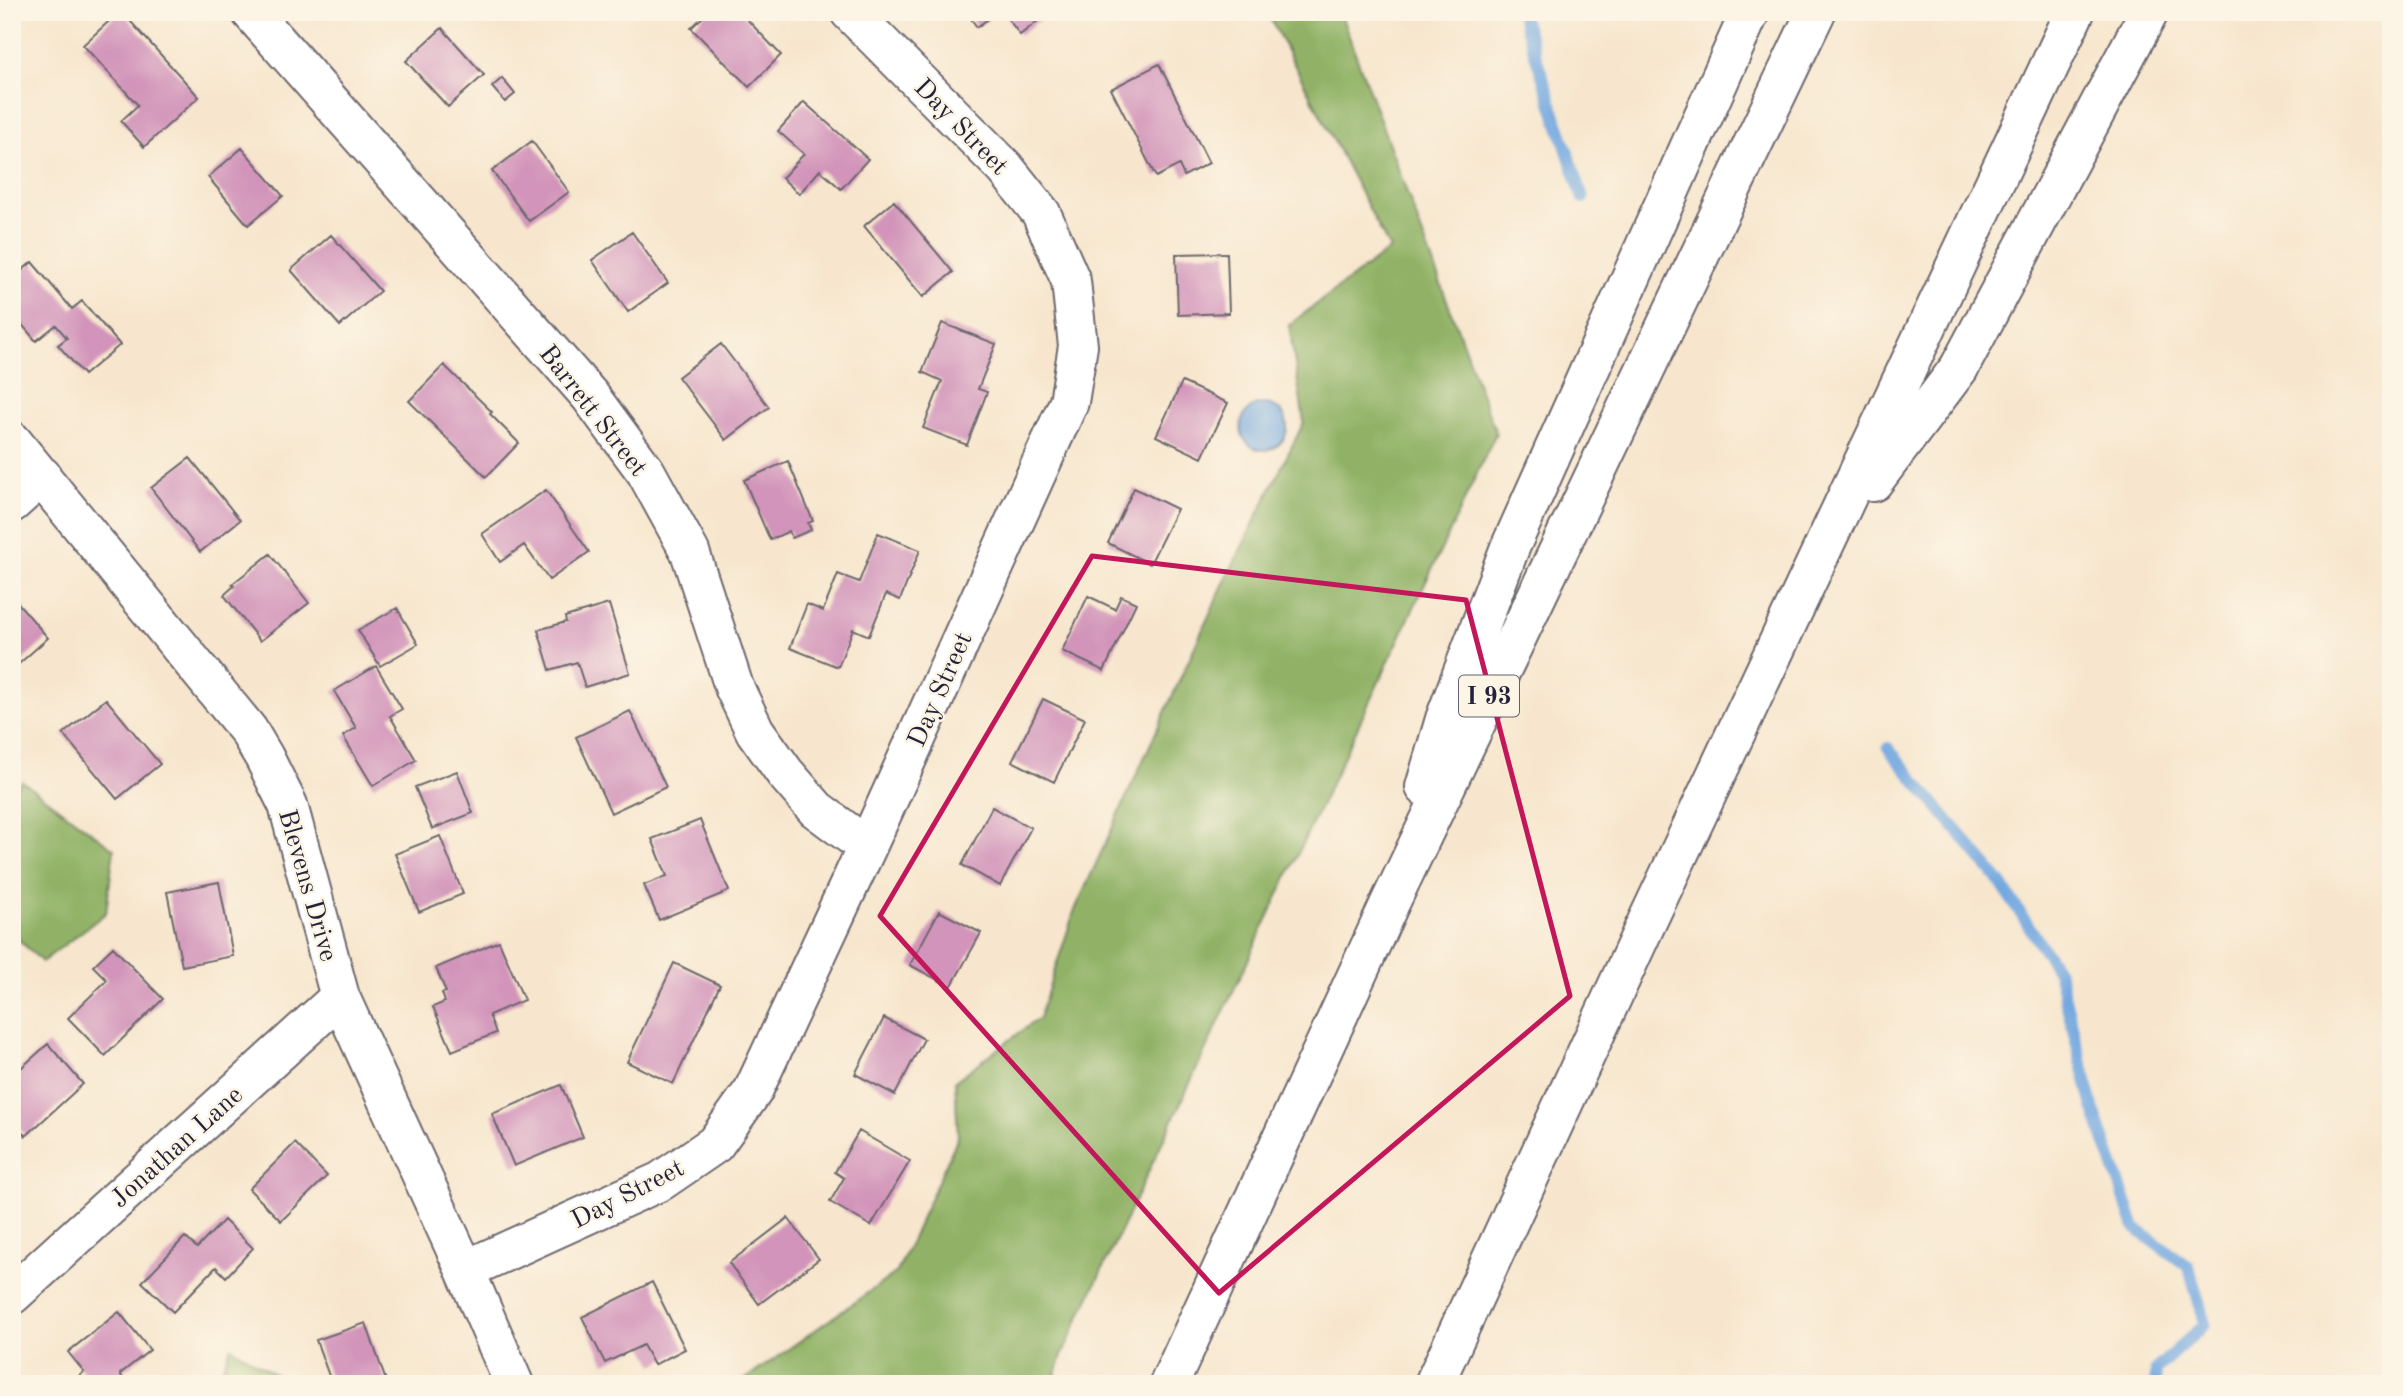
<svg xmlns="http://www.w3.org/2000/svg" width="2403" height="1396" viewBox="0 0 2403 1396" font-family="'Old Standard TT',serif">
<rect width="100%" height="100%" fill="#fcf5e5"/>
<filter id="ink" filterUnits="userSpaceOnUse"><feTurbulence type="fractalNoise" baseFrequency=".0143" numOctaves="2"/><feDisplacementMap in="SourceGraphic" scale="14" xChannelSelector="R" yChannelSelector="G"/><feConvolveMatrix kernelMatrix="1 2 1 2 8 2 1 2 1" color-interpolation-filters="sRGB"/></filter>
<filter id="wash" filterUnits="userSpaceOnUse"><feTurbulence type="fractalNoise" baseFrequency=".00686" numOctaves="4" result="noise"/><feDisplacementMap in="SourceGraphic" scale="28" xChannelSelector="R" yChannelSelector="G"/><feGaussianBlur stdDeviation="1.57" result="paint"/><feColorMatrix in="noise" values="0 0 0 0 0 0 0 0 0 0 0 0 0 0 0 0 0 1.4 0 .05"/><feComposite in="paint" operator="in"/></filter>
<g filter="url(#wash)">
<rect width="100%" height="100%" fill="#f7e6cd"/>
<path fill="#91b266" stroke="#5a6a50" stroke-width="2" d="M 1267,12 L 1340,12 L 1496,433 L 1062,1355 L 1053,1384 L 739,1384 L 897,1272 L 958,1137 L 955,1081 L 1039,1018 L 1074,912 L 1222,587 L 1304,422 L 1289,325 L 1390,249 Z
M 22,781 L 114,849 L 106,913 L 42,962 L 12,933 L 12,790 Z
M 231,1347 L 286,1381 L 286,1384 L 216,1384 Z"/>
<path fill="#73a8e0" stroke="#4a658e" stroke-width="2" d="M1241 427a23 23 0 1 1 46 0a23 23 0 1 1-46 0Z"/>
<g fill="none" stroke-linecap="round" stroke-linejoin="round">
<path stroke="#73a8e0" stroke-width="12" d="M 1521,12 L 1583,198
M 1888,748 L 2000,882 L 2058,971 L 2093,1107 L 2135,1228 L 2189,1267 L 2205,1324 L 2156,1369 L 2155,1384"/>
</g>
<g id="blocks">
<path fill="#d294ba" d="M 119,12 L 122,12 L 199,97 L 144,147 L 121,121 L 138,105 L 83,45 Z
M 708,12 L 740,12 L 781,55 L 749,87 L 691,28 Z
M 966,12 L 997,12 L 977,27 Z
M 1003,12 L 1049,12 L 1020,35 Z
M 442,28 L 484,75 L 448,107 L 406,61 Z
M 1159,64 L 1209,163 L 1184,176 L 1179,165 L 1156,177 L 1111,89 Z
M 502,78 L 515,94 L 505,102 L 492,87 Z
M 804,102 L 868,159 L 841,189 L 820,170 L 799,194 L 782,178 L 804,154 L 778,131 Z
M 532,141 L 569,192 L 529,221 L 492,171 Z
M 242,148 L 283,196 L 248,225 L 208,177 Z
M 894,201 L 953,272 L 923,297 L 864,226 Z
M 632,232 L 668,283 L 628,312 L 592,260 Z
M 331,235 L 380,291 L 340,326 L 291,270 Z
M 1227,253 L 1229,313 L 1178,315 L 1176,254 Z
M 32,262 L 72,309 L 82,301 L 120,345 L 84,375 L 58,345 L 67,338 L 56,325 L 36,341 L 12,313 L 12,279 Z
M 942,323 L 996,344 L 978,389 L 987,392 L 967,445 L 923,428 L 942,381 L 922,372 Z
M 721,344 L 769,407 L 726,440 L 678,377 Z
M 444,365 L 492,412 L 490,414 L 519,443 L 486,477 L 409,401 Z
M 1182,382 L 1228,403 L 1202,458 L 1156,436 Z
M 190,458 L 240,520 L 200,552 L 151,488 Z
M 788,461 L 813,521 L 808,523 L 811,530 L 792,538 L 789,531 L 770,540 L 744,480 Z
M 1134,488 L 1177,509 L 1150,564 L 1108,543 Z
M 546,490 L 589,552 L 549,580 L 524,545 L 500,562 L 482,534 Z
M 878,533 L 920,550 L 900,600 L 886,594 L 869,636 L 853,629 L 838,667 L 790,648 L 807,604 L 823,611 L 838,574 L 859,582 Z
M 270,554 L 309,603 L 260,641 L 224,595 L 234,586 L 232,584 Z
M 1088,596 L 1115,609 L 1121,596 L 1136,603 L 1104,671 L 1062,651 Z
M 18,603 L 48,638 L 12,670 L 12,608 Z
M 609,604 L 630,673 L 585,687 L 577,662 L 550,670 L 538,630 L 566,622 L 565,617 Z
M 397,608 L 418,644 L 380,666 L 358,630 Z
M 376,666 L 402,709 L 390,716 L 416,760 L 373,786 L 343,736 L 356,728 L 334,691 Z
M 106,699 L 160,764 L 117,799 L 63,734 Z
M 1043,699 L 1085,719 L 1054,782 L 1012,761 Z
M 630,711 L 666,787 L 611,813 L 576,737 Z
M 457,771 L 473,813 L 432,829 L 415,787 Z
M 992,807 L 1031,828 L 1000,886 L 962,865 Z
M 700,820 L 729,891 L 659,920 L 644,885 L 667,876 L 652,839 Z
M 440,836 L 463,894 L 419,912 L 395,854 Z
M 219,882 L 233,956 L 182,966 L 167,892 Z
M 939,911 L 981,933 L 951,987 L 910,965 Z
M 499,941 L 524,1000 L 489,1015 L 496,1033 L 452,1051 L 433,1007 L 445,1002 L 442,993 L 446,992 L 436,968 Z
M 113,947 L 163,999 L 105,1056 L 68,1018 L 107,980 L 93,966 Z
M 674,963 L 720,985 L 673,1084 L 627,1062 Z
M 884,1018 L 924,1039 L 895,1095 L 855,1074 Z
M 48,1044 L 83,1084 L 26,1136 L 12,1121 L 12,1076 Z
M 561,1085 L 583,1137 L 514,1166 L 492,1114 Z
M 859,1131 L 910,1161 L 871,1226 L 830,1202 L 844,1178 L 835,1172 Z
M 295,1143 L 327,1176 L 281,1221 L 249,1189 Z
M 788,1218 L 819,1259 L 759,1304 L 729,1263 Z
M 224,1220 L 253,1248 L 226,1277 L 216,1267 L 173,1312 L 142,1282 L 185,1237 L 197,1248 Z
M 652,1282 L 685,1349 L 654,1365 L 643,1345 L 605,1363 L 582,1317 Z
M 119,1312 L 150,1350 L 120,1374 L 124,1380 L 119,1384 L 76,1384 L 73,1381 L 84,1372 L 68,1352 Z
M 366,1323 L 387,1384 L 332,1384 L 316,1340 Z"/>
</g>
</g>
<g filter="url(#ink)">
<use href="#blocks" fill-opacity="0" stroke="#6d676e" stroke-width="2"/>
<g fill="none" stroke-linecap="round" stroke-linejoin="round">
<g stroke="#6d676e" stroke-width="42">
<path id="street" d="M 251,12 L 590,396 L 646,472 L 690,552 L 734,687 L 755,731 L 785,773 L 816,809 L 867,847
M 12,441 L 248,730 L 264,757 L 288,805 L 340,997 L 465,1270 L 514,1384
M 12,503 L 42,476
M 465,1270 L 661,1181 L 715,1144 L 753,1091 L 867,847 L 1069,402 L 1078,346 L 1071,281 L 1041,213 L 1005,168 L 850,12
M 12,1295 L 340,997"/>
</g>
<g stroke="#6d676e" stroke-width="42">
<path id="highway" d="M 1873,482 L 1959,368 L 2149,12
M 1425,787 L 1445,719 L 1509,550 L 1750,12
M 1169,1384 L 1390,903 L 1816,12
M 1434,1384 L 1645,926 L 2075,12"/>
</g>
<use href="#street" stroke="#fff" stroke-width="38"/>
<use href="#highway" stroke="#fff" stroke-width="38"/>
</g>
</g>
<path fill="none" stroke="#c2185b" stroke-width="5" stroke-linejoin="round" d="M 1092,556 L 1466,600 L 1570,996 L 1219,1293 L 880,916 Z"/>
<g text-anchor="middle" stroke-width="5" stroke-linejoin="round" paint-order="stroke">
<rect fill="#fcf5e5" stroke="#63616e" stroke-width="2" x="1459" y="675.5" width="60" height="41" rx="5"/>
<g font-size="24" font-weight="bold" fill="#22223b">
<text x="1489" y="704">I 93</text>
</g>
<g font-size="26" fill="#22223b" stroke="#fcf5e5">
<text transform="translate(962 126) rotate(46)" y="9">Day Street</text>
<text transform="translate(594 410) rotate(52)" y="9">Barrett Street</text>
<text transform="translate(939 689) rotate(-66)" y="9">Day Street</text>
<text transform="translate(309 885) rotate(74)" y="9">Blevens Drive</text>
<text transform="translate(176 1146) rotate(-42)" y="9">Jonathan Lane</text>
<text transform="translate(627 1193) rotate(-27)" y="9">Day Street</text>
</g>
</g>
<rect width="2403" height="1396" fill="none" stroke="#fcf5e5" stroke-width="42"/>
</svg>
